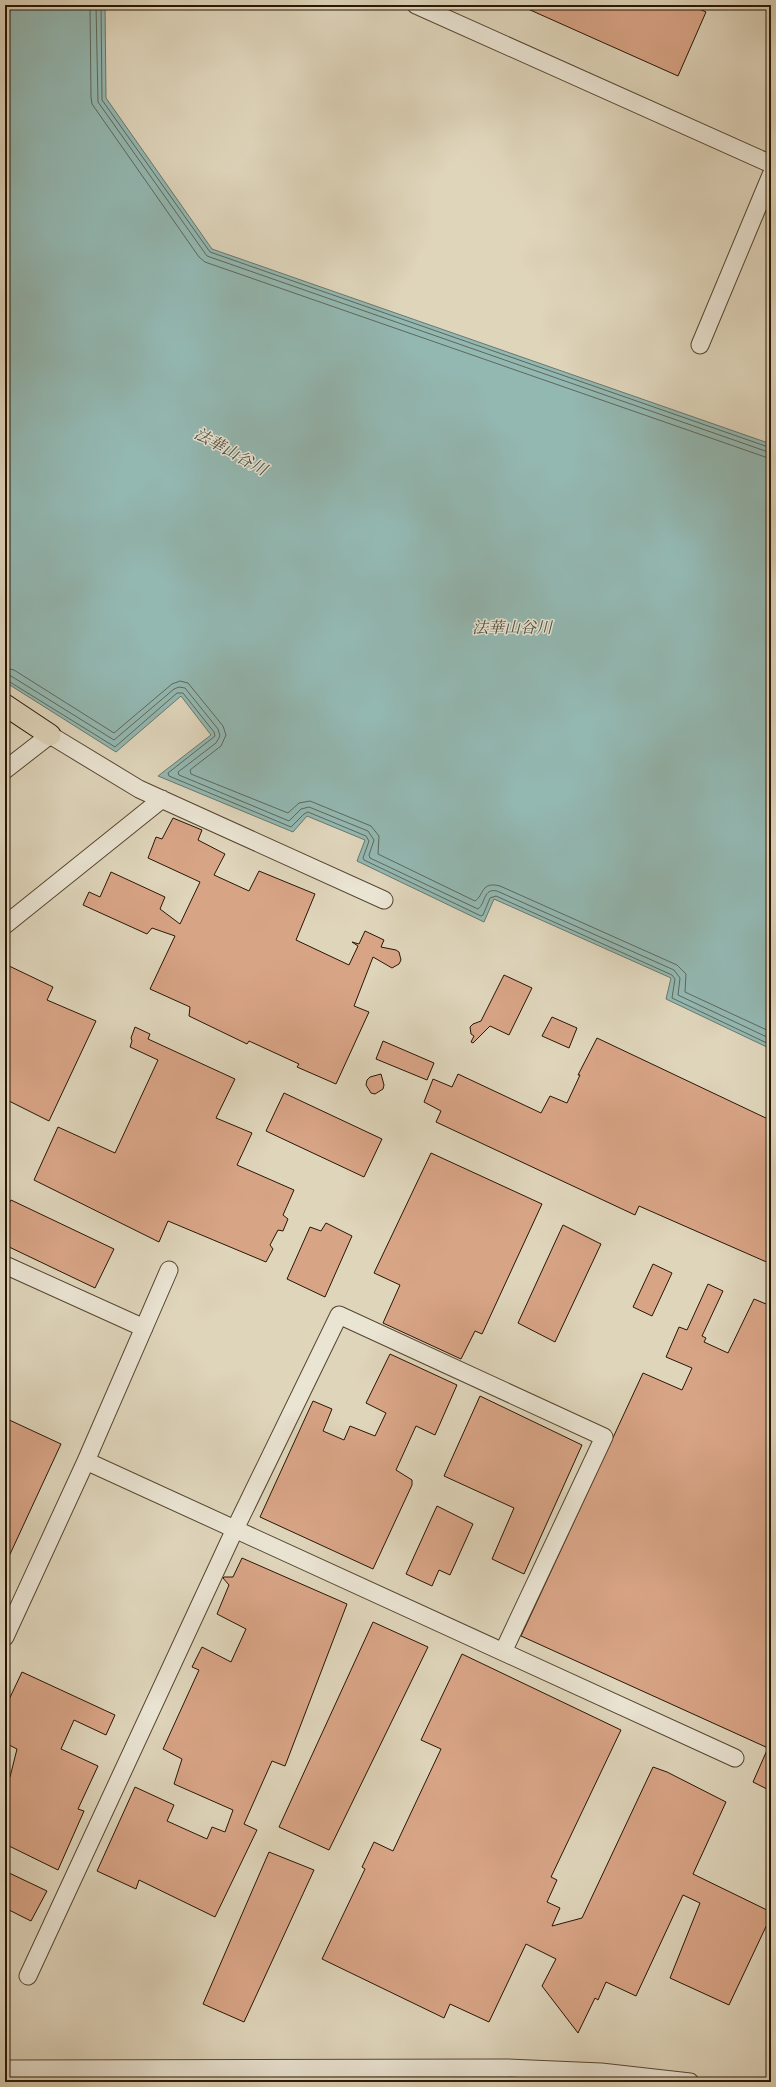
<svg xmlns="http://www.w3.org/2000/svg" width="776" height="2087" viewBox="0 0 776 2087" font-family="'IM FELL DW Pica','Noto Serif JP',serif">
<rect width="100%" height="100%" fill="#dfd5bb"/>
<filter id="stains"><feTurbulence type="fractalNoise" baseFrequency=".005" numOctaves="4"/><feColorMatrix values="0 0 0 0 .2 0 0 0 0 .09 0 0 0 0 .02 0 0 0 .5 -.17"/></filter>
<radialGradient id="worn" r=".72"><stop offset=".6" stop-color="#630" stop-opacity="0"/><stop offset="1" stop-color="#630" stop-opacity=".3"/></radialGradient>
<path fill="#93b8b2" stroke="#69776c" d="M 5,5 L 105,5 L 106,98 L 212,249 L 771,444 L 771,1049 L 666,999 L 671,978 L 494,899 L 484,922 L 357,861 L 365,840 L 307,816 L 293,832 L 158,776 L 211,735 L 181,696 L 116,752 L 5,682 Z"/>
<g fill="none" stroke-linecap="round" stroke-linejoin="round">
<path stroke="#5e675a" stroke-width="1" d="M 90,5 L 91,97 L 92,104 L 199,257 L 205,262 L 771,459
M 96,5 L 98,102 L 207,256 L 771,453
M 101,5 L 102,100 L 210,252 L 771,448
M 5,668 L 14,670 L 114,733 L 172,684 L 180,681 L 188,683 L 223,726 L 226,735 L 221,746 L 190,770 L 191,774 L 288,813 L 299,803 L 310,801 L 371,826 L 379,836 L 378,854 L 475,901 C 484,895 481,881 500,886 L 677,965 L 686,974 L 685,992 L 771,1032
M 5,674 L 11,676 L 114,740 L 174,689 L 179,687 L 185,688 L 218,729 L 220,736 L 216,743 L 178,772 L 179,775 L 289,821 L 301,809 L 309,807 L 368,831 L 374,840 L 369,855 L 370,858 L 478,909 C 486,903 483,888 497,891 L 674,970 L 680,978 L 678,995 L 771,1039
M 5,679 L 115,747 L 177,693 L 183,693 L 214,732 L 215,736 L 168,773 L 169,776 L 291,827 L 304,814 L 308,812 L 366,836 L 369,841 L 363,858 L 364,860 L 481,916 L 483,915 L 490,898 L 496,896 L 672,975 L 675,979 L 672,998 L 771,1045"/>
</g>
<path fill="#d8a486" stroke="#291603" d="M 519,5 L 691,5 L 706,12 L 678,76 Z
M 173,818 L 202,830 L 198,840 L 225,854 L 214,875 L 249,891 L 259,871 L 315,894 L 296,940 L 349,965 L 358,946 L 352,942 L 359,944 L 365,931 L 384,940 L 381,947 L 396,950 L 399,952 L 401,960 L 399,964 L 392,968 L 373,957 L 354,1006 L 369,1012 L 336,1084 L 297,1067 L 299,1064 L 249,1041 L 247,1044 L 189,1016 L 190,1007 L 150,989 L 175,936 L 152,928 L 147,934 L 83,905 L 89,892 L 100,897 L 111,872 L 165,897 L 160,909 L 180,924 L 200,882 L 148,858 L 156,837 L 162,839 Z
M 5,964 L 53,987 L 47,1000 L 96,1021 L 49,1121 L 5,1099 Z
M 504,975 L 532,988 L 509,1035 L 490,1026 L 473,1043 L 471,1042 L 474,1036 L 471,1034 L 470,1027 L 473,1024 L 481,1021 Z
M 552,1017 L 577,1028 L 569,1048 L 542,1036 Z
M 135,1027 L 150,1034 L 148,1039 L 235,1079 L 216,1118 L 252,1133 L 237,1165 L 294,1190 L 283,1215 L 288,1219 L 283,1231 L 278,1230 L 270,1245 L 273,1249 L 266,1262 L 168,1221 L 159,1242 L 34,1180 L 58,1127 L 115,1153 L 158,1060 L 130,1047 L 132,1041 L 131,1038 Z
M 597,1038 L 770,1120 L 771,1264 L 639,1206 L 635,1215 L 436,1122 L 441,1111 L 424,1102 L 433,1079 L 452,1087 L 458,1074 L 541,1113 L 550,1096 L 567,1103 L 580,1075 L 578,1075 Z
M 383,1041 L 434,1063 L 427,1080 L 376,1059 Z
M 381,1074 L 384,1085 L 383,1089 L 375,1094 L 371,1093 L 366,1085 L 367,1080 L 370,1077 Z
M 284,1093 L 382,1139 L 364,1177 L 266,1131 Z
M 431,1153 L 542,1204 L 482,1334 L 475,1331 L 461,1359 L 383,1323 L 400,1285 L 374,1273 Z
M 11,1200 L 114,1249 L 95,1288 L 5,1245 L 5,1212 Z
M 326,1223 L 352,1236 L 325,1297 L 287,1279 L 310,1227 L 321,1231 Z
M 563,1225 L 601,1244 L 555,1342 L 518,1323 Z
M 653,1264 L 672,1273 L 652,1316 L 633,1307 Z
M 708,1284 L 723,1291 L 702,1336 L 706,1338 L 704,1342 L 728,1353 L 754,1299 L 771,1306 L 771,1791 L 753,1782 L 768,1748 L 521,1636 L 643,1373 L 682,1390 L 692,1368 L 666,1357 L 679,1327 L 687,1330 Z
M 390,1354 L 457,1385 L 435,1435 L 416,1426 L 396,1470 L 412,1480 L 412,1485 L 373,1569 L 260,1517 L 313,1401 L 332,1409 L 323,1431 L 344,1440 L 350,1426 L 375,1436 L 386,1413 L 366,1403 Z
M 480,1396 L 582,1445 L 524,1574 L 492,1559 L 514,1508 L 444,1476 Z
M 5,1418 L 61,1444 L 5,1565 Z
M 437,1506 L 473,1524 L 450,1575 L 439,1570 L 432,1586 L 406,1574 Z
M 242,1558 L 347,1604 L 285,1766 L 272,1761 L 244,1824 L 257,1830 L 215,1917 L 139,1880 L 136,1889 L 97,1871 L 135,1787 L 174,1805 L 167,1821 L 207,1839 L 212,1827 L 225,1832 L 233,1810 L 174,1784 L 182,1759 L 163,1749 L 199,1670 L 192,1667 L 202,1647 L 231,1662 L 246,1629 L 217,1614 L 229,1585 L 223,1578 L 224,1577 L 233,1577 Z
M 373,1622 L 428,1647 L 329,1850 L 279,1827 Z
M 462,1654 L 621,1730 L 551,1877 L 557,1880 L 547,1902 L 560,1908 L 552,1926 L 582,1918 L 653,1767 L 667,1772 L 726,1802 L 693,1874 L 771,1912 L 771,1916 L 729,2005 L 670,1978 L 700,1903 L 683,1895 L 636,1996 L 606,1982 L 598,2000 L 595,1998 L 578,2033 L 542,1986 L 556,1959 L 526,1944 L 489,2022 L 450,2004 L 444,2018 L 322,1959 L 365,1869 L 362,1867 L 374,1842 L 393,1851 L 441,1749 L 421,1740 Z
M 22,1672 L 115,1715 L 106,1735 L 74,1720 L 61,1749 L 98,1766 L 78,1809 L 84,1811 L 58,1870 L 5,1844 L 5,1775 L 10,1777 L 17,1749 L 5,1743 L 5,1708 Z
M 269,1852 L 314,1870 L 244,2022 L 203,2004 Z
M 5,1871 L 47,1891 L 31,1921 L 5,1908 Z"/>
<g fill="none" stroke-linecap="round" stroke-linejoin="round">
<g stroke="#564631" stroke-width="19">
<path id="minor" d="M 416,5 L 771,164
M 700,345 L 771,175
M 5,770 L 50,735 L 139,789 L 384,900
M 5,925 L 162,799
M 5,1265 L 144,1328
M 86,1461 L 735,1758
M 5,1637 L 86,1461 L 169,1270
M 28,1976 L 235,1529 L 339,1315 L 604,1437 L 503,1652
M 5,2069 L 507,2068 L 601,2072 L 690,2082"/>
</g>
<g stroke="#291603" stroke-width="23">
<path id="major" d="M 5,705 L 50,735"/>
</g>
<use href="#minor" stroke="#eae4d3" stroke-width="17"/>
<use href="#major" stroke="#dfd5bb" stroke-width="21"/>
</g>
<g text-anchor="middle" stroke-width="3" stroke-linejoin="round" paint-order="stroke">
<g font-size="16" font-style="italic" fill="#4e4f40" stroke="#eae4d3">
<text transform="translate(231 451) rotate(29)" y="6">法華山谷川</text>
<text x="512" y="633">法華山谷川</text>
</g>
</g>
<rect width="776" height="2087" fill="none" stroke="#dfd5bb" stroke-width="20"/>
<rect x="6" y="6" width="764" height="2075" fill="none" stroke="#291603" stroke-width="2"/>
<rect x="10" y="10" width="756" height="2067" fill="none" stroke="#291603"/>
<rect width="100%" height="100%" filter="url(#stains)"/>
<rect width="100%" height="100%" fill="url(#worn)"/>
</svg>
